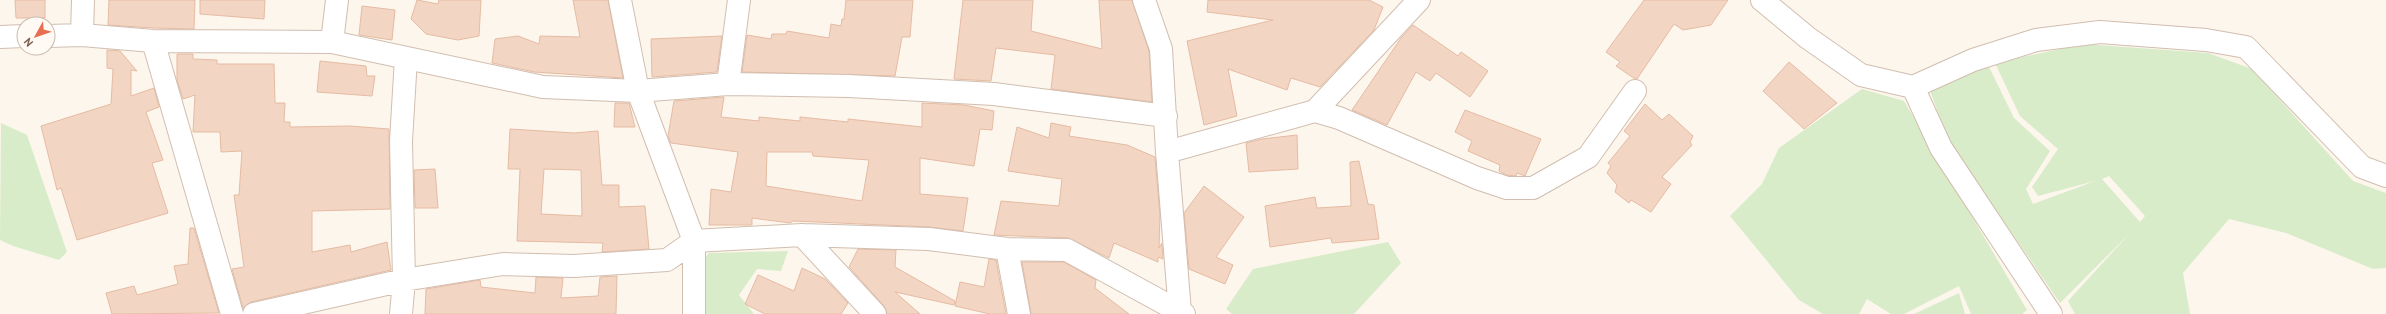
<svg xmlns="http://www.w3.org/2000/svg" width="2386" height="314" viewBox="0 0 2386 314" font-family="'PT Sans',sans-serif">
<rect width="100%" height="100%" fill="#fdf6ec"/>
<path fill="#d8ecc9" fill-rule="evenodd" d="M 2083,44 L 2208,53 L 2252,69 L 2353,181 L 2386,193 L 2386,268 L 2373,269 L 2286,233 L 2229,219 L 2183,273 L 2190,314 L 2075,314 L 2068,301 L 2129,234 L 2060,303 L 1949,142 L 1929,88 L 1988,65 L 2014,118 L 2050,151 L 2026,189 L 2033,204 L 2095,181 L 2038,196 L 2032,187 L 2058,149 L 2020,116 L 1995,63 ZM 2109,176 L 2145,216 L 2140,222 L 2102,179 Z
M 1862,89 L 1904,101 L 2027,310 L 2022,314 L 1971,314 L 1959,286 L 1904,314 L 1891,314 L 1867,299 L 1859,314 L 1823,314 L 1799,300 L 1730,216 L 1762,184 L 1779,148 Z
M 1,123 L 27,135 L 67,252 L 59,260 L 13,246 L 0,240 Z
M 1388,242 L 1401,263 L 1354,314 L 1232,314 L 1226,309 L 1253,269 Z
M 788,251 L 781,271 L 757,269 L 739,295 L 754,314 L 702,314 L 702,261 L 709,253 Z
M 1959,293 L 1965,314 L 1914,314 Z"/>
<path fill="#f3d5c3" stroke="#e6bba3" fill-rule="evenodd" d="M 15,0 L 45,0 L 45,18 L 16,18 Z
M 109,0 L 195,0 L 194,29 L 154,28 L 108,25 Z
M 200,0 L 265,0 L 264,19 L 200,14 Z
M 417,0 L 438,4 L 439,0 L 481,0 L 479,36 L 458,40 L 426,34 L 411,19 Z
M 573,0 L 608,0 L 623,78 L 534,72 L 492,63 L 495,39 L 518,36 L 539,44 L 540,36 L 580,37 Z
M 846,0 L 913,0 L 910,37 L 902,37 L 895,76 L 742,72 L 747,35 L 771,39 L 772,34 L 786,34 L 787,31 L 829,38 L 831,24 L 841,26 L 842,19 L 844,19 Z
M 963,0 L 1033,0 L 1031,31 L 1102,49 L 1099,0 L 1132,0 L 1149,51 L 1152,102 L 1051,89 L 1055,55 L 996,48 L 991,81 L 954,79 Z
M 1208,0 L 1369,0 L 1383,7 L 1374,30 L 1320,87 L 1291,78 L 1287,90 L 1228,69 L 1237,116 L 1204,125 L 1187,41 L 1273,20 L 1207,12 Z
M 1644,0 L 1728,0 L 1711,25 L 1683,30 L 1674,24 L 1637,79 L 1635,79 L 1616,66 L 1620,62 L 1606,52 Z
M 362,6 L 395,10 L 392,40 L 359,35 Z
M 1413,25 L 1458,56 L 1461,52 L 1488,71 L 1470,97 L 1436,73 L 1430,81 L 1416,72 L 1387,125 L 1352,110 L 1401,38 Z
M 722,36 L 717,72 L 652,77 L 651,39 Z
M 107,50 L 120,51 L 137,71 L 131,70 L 131,96 L 154,88 L 159,107 L 146,112 L 163,160 L 152,163 L 168,213 L 77,240 L 61,188 L 57,190 L 41,126 L 111,104 L 113,69 L 107,68 Z
M 177,54 L 193,54 L 193,59 L 217,60 L 217,64 L 274,64 L 275,103 L 285,103 L 284,122 L 290,122 L 290,127 L 350,126 L 389,129 L 390,209 L 312,211 L 312,252 L 350,245 L 351,252 L 387,242 L 391,270 L 251,302 L 243,308 L 232,269 L 244,267 L 234,195 L 239,195 L 242,151 L 221,152 L 220,132 L 193,132 L 195,95 L 183,99 L 177,80 Z
M 320,61 L 366,66 L 367,76 L 375,76 L 372,96 L 317,92 Z
M 1789,62 L 1837,103 L 1804,129 L 1763,91 Z
M 724,97 L 721,117 L 759,121 L 759,117 L 800,121 L 800,117 L 848,122 L 848,119 L 922,127 L 922,103 L 964,105 L 994,111 L 992,130 L 980,129 L 974,166 L 920,158 L 920,194 L 968,198 L 963,231 L 929,227 L 793,221 L 790,223 L 752,218 L 752,225 L 709,225 L 711,189 L 731,192 L 738,152 L 671,143 L 668,136 L 674,101 ZM 767,152 L 812,152 L 813,156 L 869,160 L 862,201 L 766,186 Z
M 615,103 L 629,103 L 635,127 L 614,127 Z
M 1645,104 L 1662,120 L 1669,114 L 1693,136 L 1690,142 L 1692,145 L 1662,177 L 1671,184 L 1651,212 L 1631,200 L 1629,203 L 1615,192 L 1617,185 L 1607,173 L 1611,166 L 1608,163 L 1630,136 L 1624,131 Z
M 1465,110 L 1541,139 L 1525,176 L 1517,173 L 1516,176 L 1506,175 L 1499,171 L 1500,165 L 1468,151 L 1472,141 L 1455,132 Z
M 1051,123 L 1071,127 L 1069,136 L 1127,145 L 1155,157 L 1160,215 L 1159,248 L 1162,243 L 1163,259 L 1158,257 L 1158,262 L 1114,243 L 1109,258 L 1068,238 L 994,235 L 1001,201 L 1059,206 L 1062,179 L 1008,171 L 1017,127 L 1049,138 Z
M 510,129 L 574,133 L 598,131 L 602,185 L 619,185 L 619,207 L 645,206 L 649,249 L 602,252 L 603,243 L 517,241 L 520,169 L 508,169 ZM 544,169 L 581,170 L 582,216 L 541,214 Z
M 1297,135 L 1298,169 L 1249,172 L 1246,143 L 1262,139 Z
M 1359,161 L 1368,204 L 1374,205 L 1379,239 L 1332,243 L 1331,238 L 1270,247 L 1265,206 L 1315,197 L 1317,208 L 1351,206 L 1350,162 Z
M 435,169 L 438,208 L 415,208 L 414,170 Z
M 1204,186 L 1244,217 L 1216,257 L 1233,265 L 1225,284 L 1189,269 L 1184,213 Z
M 190,228 L 194,228 L 219,313 L 112,314 L 106,293 L 134,286 L 137,295 L 178,284 L 174,266 L 188,264 Z
M 858,249 L 896,250 L 895,267 L 955,301 L 954,305 L 895,292 L 920,314 L 887,314 L 884,306 L 849,267 Z
M 989,259 L 996,260 L 1006,314 L 990,314 L 955,306 L 960,282 L 984,287 Z
M 1022,262 L 1064,262 L 1096,280 L 1095,288 L 1129,314 L 1031,314 Z
M 802,268 L 825,279 L 848,303 L 841,314 L 765,314 L 745,304 L 758,275 L 794,291 Z
M 617,276 L 616,314 L 425,314 L 426,289 L 480,280 L 481,287 L 535,293 L 536,277 L 563,278 L 561,298 L 598,296 L 600,277 Z"/>
<g fill="none" stroke-linecap="round" stroke-linejoin="round">
<g stroke="#d1beb0" stroke-width="24">
<path id="minor" d="M 620,0 L 638,91 L 694,241 L 694,314
M 1144,0 L 1161,49 L 1167,152 L 1180,312 L 1178,314
M 1762,0 L 1808,38 L 1861,75 L 1913,87 L 1973,60 L 2036,40 L 2100,32 L 2206,40 L 2246,47 L 2362,167 L 2386,176
M 82,35 L 83,0
M 48,36 L 82,35 L 153,41 L 332,42 L 543,87 L 638,91 L 728,84 L 849,86 L 994,94 L 1166,116
M 0,37 L 24,36
M 153,41 L 232,314
M 332,42 L 337,0
M 728,84 L 739,0
M 1913,87 L 1941,148 L 2051,314
M 1315,111 L 1339,118 L 1477,178 L 1507,188 L 1533,188 L 1588,157 L 1635,91
M 1167,152 L 1315,111 L 1419,0
M 802,235 L 875,314
M 1007,249 L 1019,314
M 254,314 L 404,280 L 503,264 L 574,266 L 667,260 L 694,241 L 802,235 L 929,239 L 1007,249 L 1067,250 L 1184,314
M 401,314 L 404,280 L 401,141 L 406,58"/>
</g>
<use href="#minor" stroke="#fff" stroke-width="22"/>
</g>
<g transform="translate(36 36) rotate(230)"><circle r="19" fill="#fffaf3" stroke="#cabbb1"/>
<path d="M0-3L7 15L0 10L-7 15Z" fill="#e76f51"/>
<text y="-6" font-size="11" font-weight="bold" text-anchor="middle" fill="#7a5c4d">N</text>
</g>
</svg>
